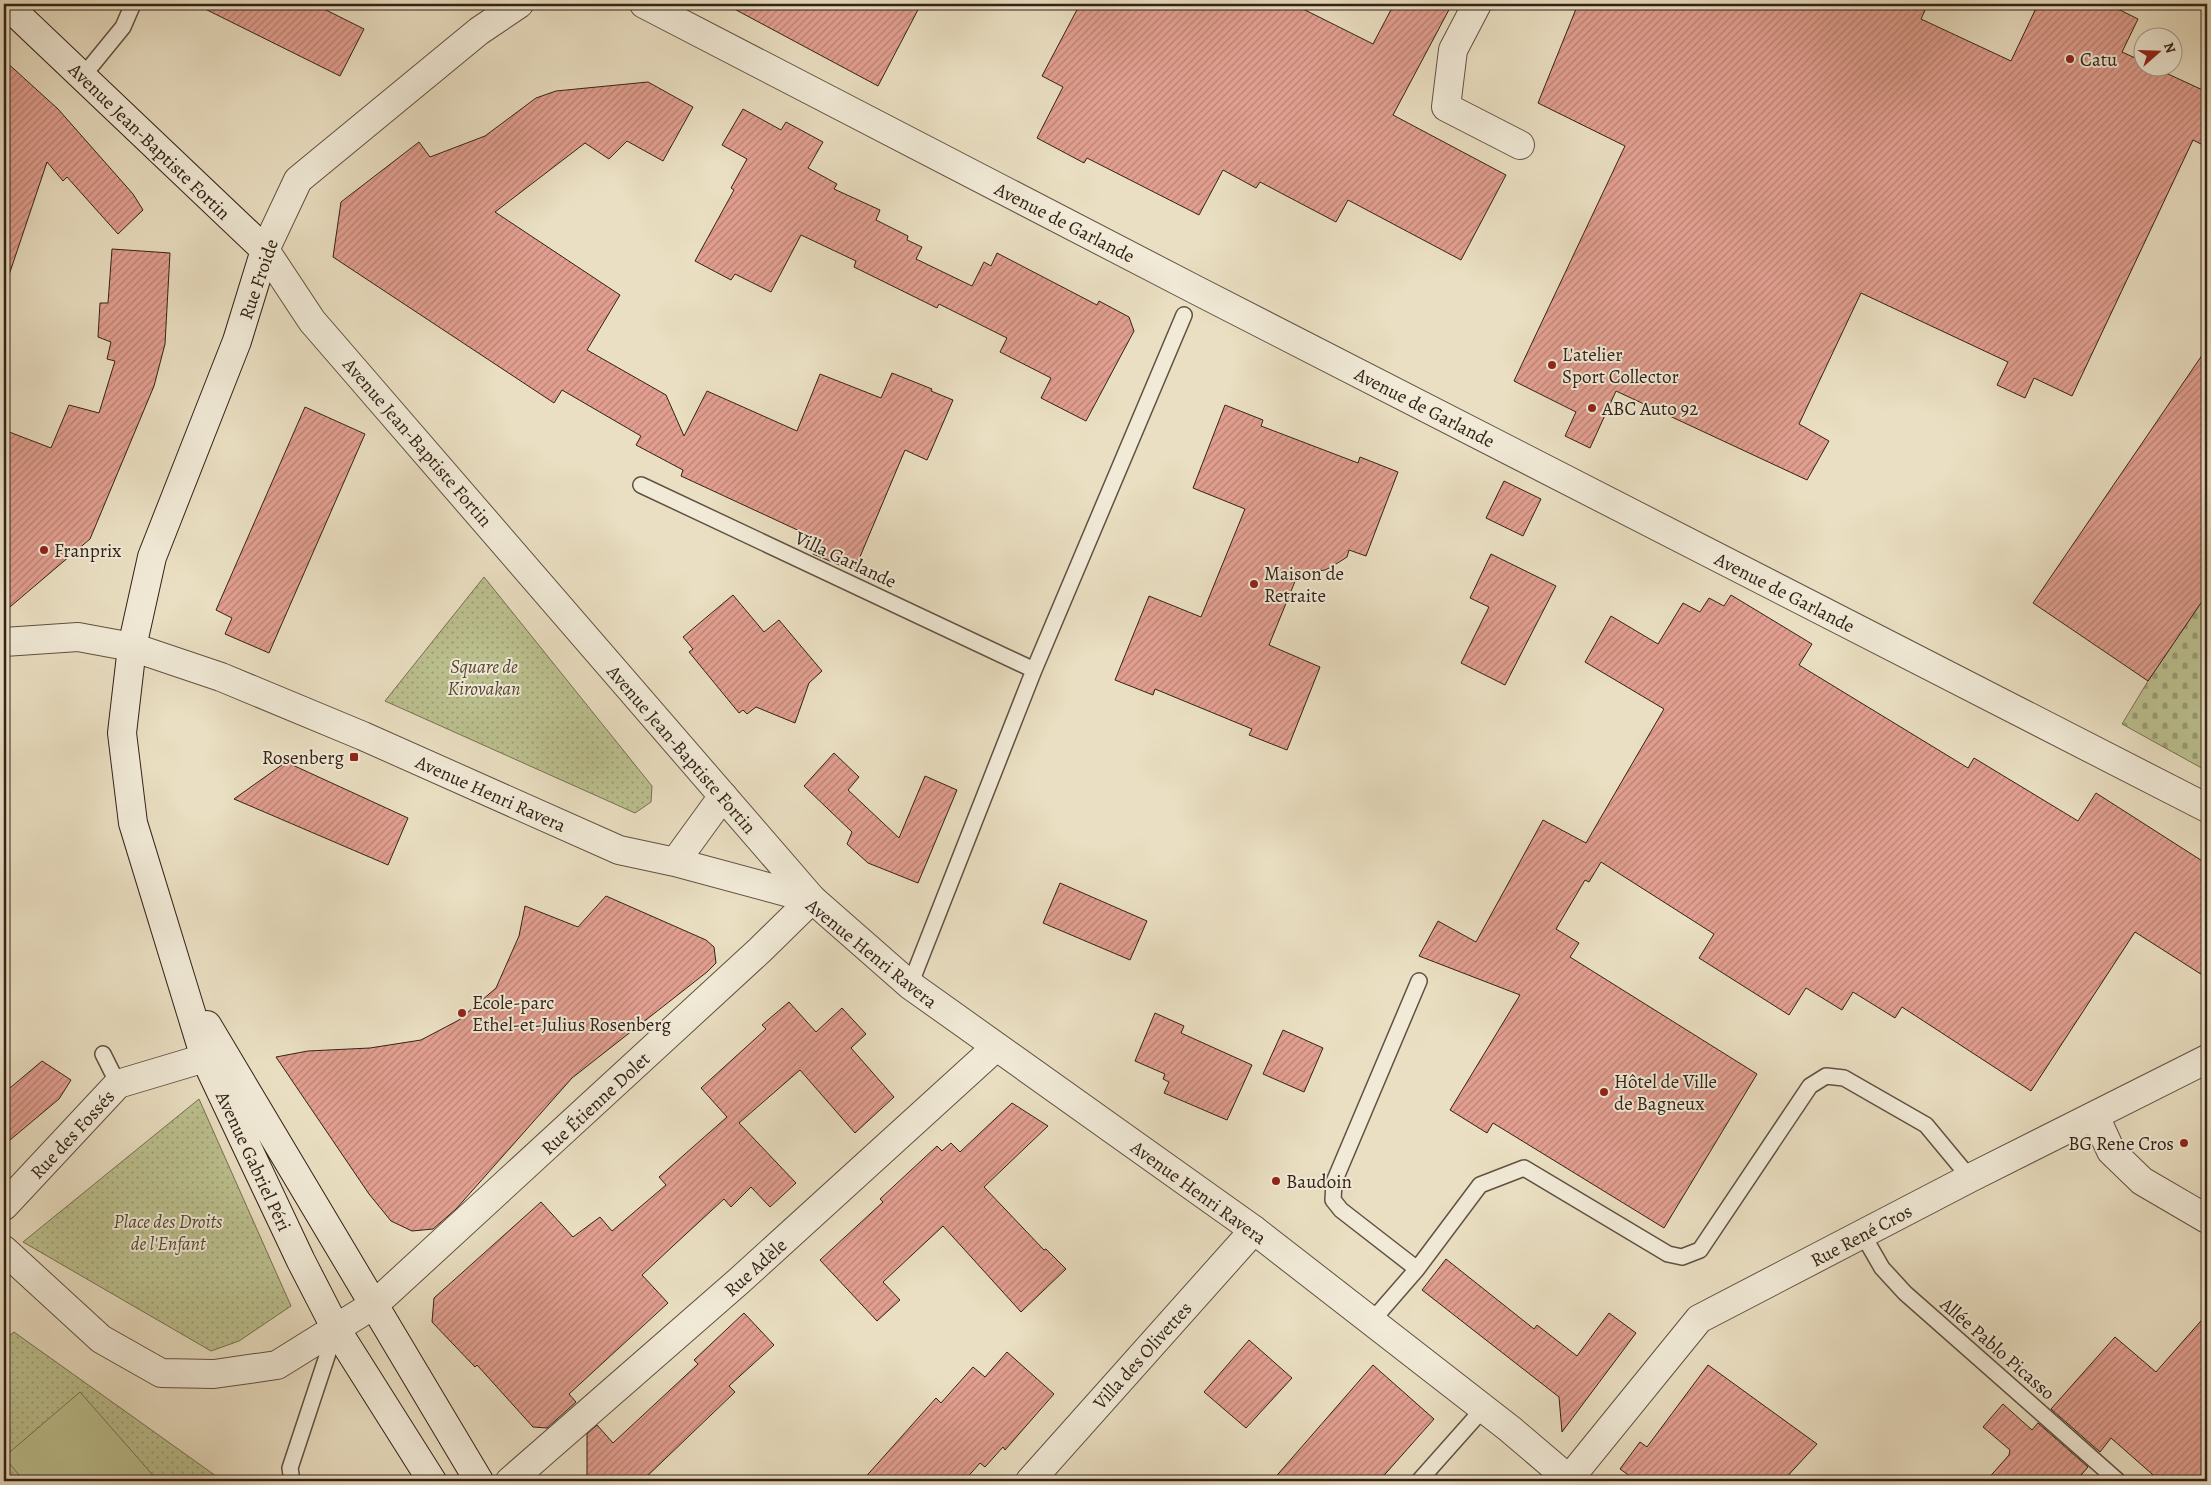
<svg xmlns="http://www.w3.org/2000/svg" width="2211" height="1485" viewBox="0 0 2211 1485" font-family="Alegreya,serif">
<defs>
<pattern id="cemetery-stones" width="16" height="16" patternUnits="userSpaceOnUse" patternTransform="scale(1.25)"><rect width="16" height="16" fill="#bcc08f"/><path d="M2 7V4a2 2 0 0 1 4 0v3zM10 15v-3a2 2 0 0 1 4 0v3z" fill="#999c74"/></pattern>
<pattern id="park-dots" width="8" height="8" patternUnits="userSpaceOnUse" patternTransform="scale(1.25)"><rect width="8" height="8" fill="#bcc08f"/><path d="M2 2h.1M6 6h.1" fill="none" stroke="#999c74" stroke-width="1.8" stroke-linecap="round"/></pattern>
<pattern id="building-hatch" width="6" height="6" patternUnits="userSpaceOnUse" patternTransform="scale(1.25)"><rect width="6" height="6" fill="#e29f90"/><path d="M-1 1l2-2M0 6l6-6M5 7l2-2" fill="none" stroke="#b88175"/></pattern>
</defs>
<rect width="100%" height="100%" fill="#eadfc2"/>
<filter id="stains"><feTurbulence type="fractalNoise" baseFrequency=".004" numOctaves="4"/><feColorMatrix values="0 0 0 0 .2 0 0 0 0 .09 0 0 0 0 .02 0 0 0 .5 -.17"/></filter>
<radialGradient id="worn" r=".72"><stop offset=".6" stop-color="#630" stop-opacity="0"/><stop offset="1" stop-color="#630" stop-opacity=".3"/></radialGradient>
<path fill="url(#cemetery-stones)" stroke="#787153" d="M 2207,594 L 2207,771 L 2122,724 L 2148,681 Z"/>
<path fill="url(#park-dots)" stroke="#787153" d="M 484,577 L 652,786 L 651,802 L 635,813 L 385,701 Z
M 199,1099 L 291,1306 L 239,1341 L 211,1351 L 23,1242 Z
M 14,1332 L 223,1481 L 4,1481 L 4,1340 Z"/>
<path fill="#bcc08f" stroke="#787153" d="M 80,1392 L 158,1481 L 24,1481 L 4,1457 Z"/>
<path fill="url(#building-hatch)" stroke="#332217" d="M 195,4 L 314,4 L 364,29 L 340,76 Z
M 725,4 L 921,4 L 878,86 Z
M 1080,4 L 1293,4 L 1373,44 L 1394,4 L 1452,4 L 1393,115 L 1506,175 L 1461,260 L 1348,200 L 1336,222 L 1260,182 L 1256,188 L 1223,170 L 1199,215 L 1087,158 L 1084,163 L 1037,138 L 1063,87 L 1042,76 Z
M 1578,4 L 1928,4 L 1921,19 L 2011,61 L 2038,4 L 2108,4 L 2138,19 L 2122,52 L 2144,62 L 2144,68 L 2155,68 L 2207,92 L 2207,147 L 2193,140 L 2072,396 L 2034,378 L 2025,398 L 1997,385 L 2008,362 L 1861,293 L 1799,424 L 1829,441 L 1807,480 L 1616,391 L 1590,448 L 1565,436 L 1576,412 L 1514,381 L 1625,146 L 1538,103 Z
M 4,60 L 58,109 L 133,194 L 143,210 L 118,234 L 67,177 L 63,181 L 47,162 L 9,275 L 4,274 Z
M 648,82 L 693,107 L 663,161 L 627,141 L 609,159 L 585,143 L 495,212 L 620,295 L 587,350 L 666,395 L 684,436 L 707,391 L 797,431 L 820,374 L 881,398 L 892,373 L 932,389 L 931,391 L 953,400 L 927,460 L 905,450 L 854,571 L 813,554 L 819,540 L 681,476 L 683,470 L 636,445 L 641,436 L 562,390 L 554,403 L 333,257 L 341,202 L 419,142 L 430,157 L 485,136 L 536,98 L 556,91 Z
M 743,109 L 781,130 L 786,122 L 823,142 L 808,168 L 837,184 L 834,189 L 880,210 L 876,220 L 908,236 L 907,240 L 922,247 L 916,259 L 972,286 L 984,262 L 991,266 L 997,253 L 1097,305 L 1099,301 L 1129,317 L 1134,331 L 1086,421 L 1041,398 L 1051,378 L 1000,352 L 1007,338 L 939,304 L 937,308 L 854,267 L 856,261 L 801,235 L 771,292 L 735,274 L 731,280 L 695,261 L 734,190 L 731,188 L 747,159 L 722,145 Z
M 112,249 L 170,253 L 165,344 L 154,386 L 90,539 L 4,612 L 4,430 L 51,448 L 69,405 L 99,413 L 115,361 L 107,359 L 111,342 L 98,337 L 100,303 L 108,303 Z
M 2207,348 L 2207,594 L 2148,681 L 2033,603 Z
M 1225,405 L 1263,420 L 1261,426 L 1358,463 L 1360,457 L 1398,472 L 1366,556 L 1349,550 L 1347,557 L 1333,566 L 1325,570 L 1298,574 L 1269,645 L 1320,667 L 1287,750 L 1249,735 L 1252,729 L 1155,689 L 1153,695 L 1115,680 L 1149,596 L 1201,617 L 1245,509 L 1193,488 Z
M 305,407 L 365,434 L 269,653 L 225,634 L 232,618 L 216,610 Z
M 1504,481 L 1541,499 L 1523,536 L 1486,518 Z
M 1491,554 L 1556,586 L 1505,685 L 1461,663 L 1489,607 L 1470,598 Z
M 733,595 L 764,632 L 779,620 L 822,671 L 809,683 L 795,723 L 756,707 L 747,714 L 743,710 L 739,713 L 689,652 L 693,649 L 683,637 Z
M 1731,595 L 1812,644 L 1799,665 L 1968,768 L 1974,758 L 2078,821 L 2096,793 L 2207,864 L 2207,978 L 2135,932 L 2031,1091 L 1902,1007 L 1895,1018 L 1853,992 L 1842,1010 L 1806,988 L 1789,1015 L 1699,958 L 1714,934 L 1601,862 L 1589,882 L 1585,880 L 1556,929 L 1579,943 L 1570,957 L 1757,1074 L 1664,1228 L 1493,1123 L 1487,1133 L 1450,1110 L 1520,995 L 1419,956 L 1438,921 L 1476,942 L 1543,820 L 1586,843 L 1664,709 L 1585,662 L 1611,616 L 1658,644 L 1683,603 L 1700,612 L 1709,598 L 1724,606 Z
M 834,753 L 859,777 L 848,790 L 899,838 L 925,776 L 957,790 L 918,883 L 868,863 L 847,844 L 852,832 L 804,786 Z
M 286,762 L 408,818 L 388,865 L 234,799 Z
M 1060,883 L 1147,921 L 1130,960 L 1043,923 Z
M 606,896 L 706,940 L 714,947 L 716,963 L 707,972 L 572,1078 L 456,1209 L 433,1229 L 412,1231 L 391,1221 L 369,1194 L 276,1057 L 308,1051 L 370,1048 L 421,1040 L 459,1020 L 496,988 L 519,936 L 525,906 L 578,927 Z
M 789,1002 L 816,1032 L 842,1008 L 866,1034 L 851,1048 L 894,1097 L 855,1133 L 800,1070 L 739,1123 L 796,1183 L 770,1207 L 751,1187 L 731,1207 L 724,1199 L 673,1246 L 642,1275 L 668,1303 L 569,1394 L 576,1402 L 547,1428 L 533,1427 L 477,1365 L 475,1367 L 432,1322 L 434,1298 L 541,1202 L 573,1237 L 600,1217 L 612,1231 L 666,1185 L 659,1177 L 727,1117 L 701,1088 L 766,1029 L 762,1025 Z
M 1155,1013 L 1184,1026 L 1181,1033 L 1252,1065 L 1227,1120 L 1164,1093 L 1169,1082 L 1163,1079 L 1165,1074 L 1135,1061 Z
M 1283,1030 L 1323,1048 L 1304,1092 L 1263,1074 Z
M 42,1061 L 71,1080 L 59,1099 L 4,1145 L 4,1093 Z
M 1012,1103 L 1048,1126 L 984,1187 L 1044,1250 L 1046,1249 L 1066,1269 L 1021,1312 L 943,1226 L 883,1282 L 900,1300 L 877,1321 L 820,1260 L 883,1202 L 880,1199 L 937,1146 L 942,1151 L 951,1143 L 960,1152 Z
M 1446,1259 L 1534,1329 L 1537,1325 L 1577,1356 L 1609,1313 L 1636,1333 L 1562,1432 L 1559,1397 L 1422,1290 Z
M 744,1313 L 774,1345 L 729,1386 L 735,1392 L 642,1481 L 587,1481 L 587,1434 L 597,1425 L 613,1443 L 698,1364 L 694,1360 Z
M 2207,1314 L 2207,1481 L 2160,1481 L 2111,1438 L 2100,1452 L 2051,1409 L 2115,1337 L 2156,1372 Z
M 1249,1340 L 1292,1378 L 1246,1428 L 1204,1392 Z
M 1007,1352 L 1054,1394 L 1005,1450 L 1003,1447 L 985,1467 L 980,1463 L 964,1481 L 862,1481 L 936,1398 L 941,1403 L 973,1367 L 985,1377 Z
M 1373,1365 L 1434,1419 L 1379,1481 L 1272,1481 Z
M 1708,1365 L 1817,1444 L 1783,1481 L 1637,1481 L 1620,1469 L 1640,1442 L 1647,1447 Z
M 2003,1404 L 2032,1430 L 2038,1423 L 2088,1467 L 2076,1481 L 1986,1481 L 2009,1455 L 2010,1450 L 1983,1427 Z"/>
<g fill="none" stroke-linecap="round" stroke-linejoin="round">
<g stroke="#615142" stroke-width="18">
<path id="service" d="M 83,76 L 123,27 L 133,4
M 641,485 L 1034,670
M 910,985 L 1034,670 L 1184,315
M 103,1054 L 118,1084
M 1863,1235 L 1882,1268 L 1905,1293 L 2118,1481
M 1417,1269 L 1341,1210 L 1333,1200 L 1334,1182 L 1419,981
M 1371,1322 L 1417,1269 L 1480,1185 L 1524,1168 L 1668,1254 L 1682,1257 L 1700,1250 L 1810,1086 L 1826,1076 L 1844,1078 L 1926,1125 L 1970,1178
M 292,1481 L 290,1468 L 336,1329
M 1419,1481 L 1483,1409"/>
</g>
<g stroke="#615142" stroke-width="30">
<path id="minor" d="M 644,4 L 1196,290 L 2207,808
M 1477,4 L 1453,50 L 1446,107 L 1520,145
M 4,642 L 78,637 L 132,647 L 221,677 L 363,736 L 619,850 L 675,862 L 812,899
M 675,862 L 723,796
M 2095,1116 L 2111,1151 L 2142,1181 L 2207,1219
M 4,1206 L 118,1084 L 205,1058
M 4,1250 L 101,1339 L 161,1373 L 214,1374 L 277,1365 L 375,1304 L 760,950 L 812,899
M 1569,1479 L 1699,1319 L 1970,1178 L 2207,1059
M 510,1481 L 739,1281 L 995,1048
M 1030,1481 L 1254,1230"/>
</g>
<g stroke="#615142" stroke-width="30">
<path id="tertiary" d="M 519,4 L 479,31 L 298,180 L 265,250 L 312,321 L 812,899 L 910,985 L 1254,1230 L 1510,1429 L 1571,1481"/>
</g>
<g stroke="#332217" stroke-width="30">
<path id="secondary" d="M 6,4 L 265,250 L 237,341 L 152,557 L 132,647 L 122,733 L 133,823 L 205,1058 L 301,1261 L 336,1329 L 432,1481
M 207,1025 L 479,1481"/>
</g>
<path stroke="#332217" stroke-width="3" stroke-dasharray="4 2.5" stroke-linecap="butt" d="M 4,1368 L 4,1373
M 4,1479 L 6,1481"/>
<use href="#service" stroke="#f1ead7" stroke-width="15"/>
<use href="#minor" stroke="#f1ead7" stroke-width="28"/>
<use href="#tertiary" stroke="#f1ead7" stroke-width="28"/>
<use href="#secondary" stroke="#f1ead7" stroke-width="28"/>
</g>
<g fill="#8f2418" stroke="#f1ead7" stroke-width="2">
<circle cx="2070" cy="59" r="5"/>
<circle cx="1552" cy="365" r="5"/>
<circle cx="1592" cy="408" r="5"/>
<circle cx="44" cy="550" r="5"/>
<circle cx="1254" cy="584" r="5"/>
<rect x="349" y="752" width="10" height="10" rx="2.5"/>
<circle cx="462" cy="1013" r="5"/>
<circle cx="1604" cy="1092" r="5"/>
<circle cx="2184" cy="1143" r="5"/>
<circle cx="1276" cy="1181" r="5"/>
</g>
<g text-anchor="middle" stroke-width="4" stroke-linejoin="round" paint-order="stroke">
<g font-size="19" fill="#332217" stroke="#f1ead7" text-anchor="start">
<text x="2080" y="66">Catu</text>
<text x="1562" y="361">L'atelier<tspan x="1562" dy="22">Sport Collector</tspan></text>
<text x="1602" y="415">ABC Auto 92</text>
<text x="54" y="557">Franprix</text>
<text x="1264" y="580">Maison de<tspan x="1264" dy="22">Retraite</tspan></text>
<text x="344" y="764" text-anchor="end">Rosenberg</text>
<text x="472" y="1009">Ecole-parc<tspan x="472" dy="22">Ethel-et-Julius Rosenberg</tspan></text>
<text x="1614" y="1088">Hôtel de Ville<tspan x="1614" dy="22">de Bagneux</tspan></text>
<text x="2174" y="1150" text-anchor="end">BG Rene Cros</text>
<text x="1286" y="1188">Baudoin</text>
</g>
<g font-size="19" fill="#332217" stroke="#f1ead7">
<text transform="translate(150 141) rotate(44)" y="7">Avenue Jean-Baptiste Fortin</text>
<text transform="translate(1065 222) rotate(27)" y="7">Avenue de Garlande</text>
<text transform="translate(258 279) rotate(-71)" y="7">Rue Froide</text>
<text transform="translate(1425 407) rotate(27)" y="7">Avenue de Garlande</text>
<text transform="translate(418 442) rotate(49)" y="7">Avenue Jean-Baptiste Fortin</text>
<text transform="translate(846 559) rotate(25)" y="7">Villa Garlande</text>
<text transform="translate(1785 592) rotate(27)" y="7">Avenue de Garlande</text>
<text transform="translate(682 749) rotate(49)" y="7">Avenue Jean-Baptiste Fortin</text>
<text transform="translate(491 793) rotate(24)" y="7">Avenue Henri Ravera</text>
<text transform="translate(872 953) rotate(39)" y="7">Avenue Henri Ravera</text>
<text transform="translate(595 1103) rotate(-43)" y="7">Rue Étienne Dolet</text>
<text transform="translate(72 1134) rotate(-47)" y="7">Rue des Fossés</text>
<text transform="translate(254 1161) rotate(65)" y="7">Avenue Gabriel Péri</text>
<text transform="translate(1199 1192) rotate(36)" y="7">Avenue Henri Ravera</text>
<text transform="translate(1861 1235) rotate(-28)" y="7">Rue René Cros</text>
<text transform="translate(755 1267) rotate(-42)" y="7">Rue Adèle</text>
<text transform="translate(1998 1348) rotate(41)" y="7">Allée Pablo Picasso</text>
<text transform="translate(1142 1355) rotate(-48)" y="7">Villa des Olivettes</text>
</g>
<g font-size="19" font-style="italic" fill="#554a35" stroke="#f1ead7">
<text x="484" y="673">Square de<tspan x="484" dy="22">Kirovakan</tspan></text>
<text x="168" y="1228">Place des Droits<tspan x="168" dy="22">de l'Enfant</tspan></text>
</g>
</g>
<rect width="2211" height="1485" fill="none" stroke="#eadfc2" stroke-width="20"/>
<rect x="5" y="5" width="2201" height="1475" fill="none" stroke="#332217" stroke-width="2.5"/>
<rect x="10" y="10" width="2191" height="1465" fill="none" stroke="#332217"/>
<g transform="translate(2158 52) rotate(70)"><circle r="24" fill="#f1ead7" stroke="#a59a8a"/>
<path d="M0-4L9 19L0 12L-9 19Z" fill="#8f2418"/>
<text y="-8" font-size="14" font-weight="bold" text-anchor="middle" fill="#332217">N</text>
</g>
<rect width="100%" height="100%" filter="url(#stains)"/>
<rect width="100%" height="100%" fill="url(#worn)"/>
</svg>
